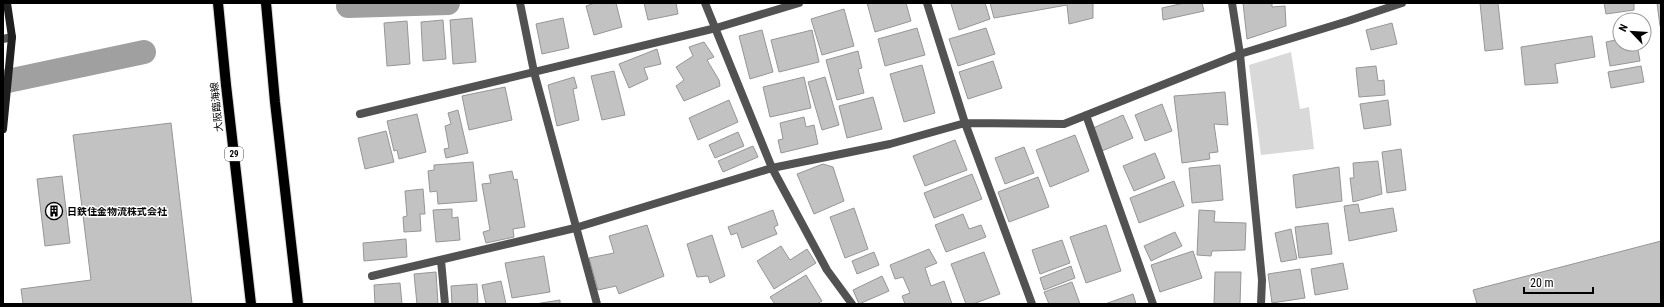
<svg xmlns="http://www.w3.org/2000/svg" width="1664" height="307" viewBox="0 0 1664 307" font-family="'Roboto Condensed','Noto Sans JP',sans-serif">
<rect width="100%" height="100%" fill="#fff"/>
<path fill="#d9d9d9" d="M 1291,52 L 1300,109 L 1309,107 L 1314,149 L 1261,155 L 1249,65 Z"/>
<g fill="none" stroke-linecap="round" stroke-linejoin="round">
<path stroke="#a0a0a0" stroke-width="24" d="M 348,6 L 448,3
M 3,82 L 144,52"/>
</g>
<path fill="#c2c2c2" stroke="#969696" d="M 595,3 L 616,3 L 622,27 L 594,35 L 586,6 Z
M 644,3 L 676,3 L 678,14 L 648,20 Z
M 867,3 L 906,3 L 911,21 L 875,32 Z
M 954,3 L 985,3 L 990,19 L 959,30 L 951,4 Z
M 990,3 L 1093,3 L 1093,18 L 1069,24 L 1067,5 L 994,18 Z
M 1184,3 L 1202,3 L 1204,11 L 1163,20 L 1162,8 Z
M 1243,3 L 1272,3 L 1272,7 L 1285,6 L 1286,26 L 1247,39 Z
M 1480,3 L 1498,3 L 1503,49 L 1485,51 Z
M 1604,3 L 1634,3 L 1634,10 L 1606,14 Z
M 1657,3 L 1661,3 L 1661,26 L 1660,26 Z
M 844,9 L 854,46 L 822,55 L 811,19 Z
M 472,18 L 476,62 L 453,64 L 450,20 Z
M 563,18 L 569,48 L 542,54 L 536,24 Z
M 443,20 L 446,59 L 423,61 L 421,22 Z
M 407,21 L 410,64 L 387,66 L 384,23 Z
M 1392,23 L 1397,44 L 1371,50 L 1366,30 Z
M 917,28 L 925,55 L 885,66 L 878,39 Z
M 986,28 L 995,54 L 958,66 L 949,39 Z
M 762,30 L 773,72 L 750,79 L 739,36 Z
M 812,30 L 819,62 L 779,72 L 771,40 Z
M 1592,36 L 1595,57 L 1555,64 L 1558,83 L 1525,85 L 1521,47 Z
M 1620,39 L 1620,44 L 1637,44 L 1640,61 L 1610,66 L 1606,42 Z
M 704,42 L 714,57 L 707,60 L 719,80 L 720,86 L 684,101 L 676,86 L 684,80 L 676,67 L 693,56 L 689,47 Z
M 657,49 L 661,64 L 644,68 L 648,79 L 629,88 L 619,64 Z
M 858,51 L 862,68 L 858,69 L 864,93 L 837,100 L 826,60 Z
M 993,61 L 1002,88 L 968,99 L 959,72 Z
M 922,65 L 935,113 L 904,122 L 890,74 Z
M 1376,66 L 1378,81 L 1384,80 L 1385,95 L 1359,97 L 1356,68 Z
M 1641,66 L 1644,82 L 1611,88 L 1608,72 Z
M 614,71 L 625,115 L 602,120 L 591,76 Z
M 574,77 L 577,88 L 573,89 L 579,120 L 557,126 L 548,85 Z
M 804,77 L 811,108 L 770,117 L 763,87 Z
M 825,77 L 839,125 L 822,130 L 808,82 Z
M 505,87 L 512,120 L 469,130 L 462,96 Z
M 1225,92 L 1228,125 L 1214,124 L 1218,152 L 1209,153 L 1210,159 L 1182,163 L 1174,96 Z
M 873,97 L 882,129 L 847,138 L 839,106 Z
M 729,100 L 738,122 L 698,140 L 689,118 Z
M 1388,100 L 1391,125 L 1364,129 L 1360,104 Z
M 1162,104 L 1172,131 L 1145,141 L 1135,115 Z
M 458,110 L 468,153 L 446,158 L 444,149 L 449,148 L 445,126 L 451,124 L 448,113 Z
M 417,114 L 426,152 L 399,159 L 397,150 L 394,151 L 387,121 Z
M 1123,115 L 1133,138 L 1102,151 L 1093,128 Z
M 804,117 L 806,127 L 814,125 L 818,144 L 781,153 L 778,140 L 783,139 L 780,123 Z
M 171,123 L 192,304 L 23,304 L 21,289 L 91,280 L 73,135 Z
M 386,131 L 394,162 L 365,169 L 358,138 Z
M 738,132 L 744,146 L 715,158 L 709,145 Z
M 1075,135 L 1089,171 L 1050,187 L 1036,150 Z
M 955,140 L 967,170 L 925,186 L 913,156 Z
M 753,146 L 758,157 L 723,172 L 718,161 Z
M 1024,147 L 1034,173 L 1005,184 L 995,158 Z
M 1401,149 L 1406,190 L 1387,193 L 1382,152 Z
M 1155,153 L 1165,178 L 1134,191 L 1123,166 Z
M 1378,161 L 1382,194 L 1353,202 L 1350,178 L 1354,178 L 1353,163 Z
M 473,162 L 477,201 L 438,204 L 437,191 L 430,192 L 428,171 L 434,170 L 434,165 Z
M 823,164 L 833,167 L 844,201 L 814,214 L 797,174 Z
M 1220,165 L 1223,200 L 1192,203 L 1189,168 Z
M 1339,167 L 1342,201 L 1296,208 L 1293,175 Z
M 512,171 L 514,180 L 517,179 L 525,227 L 513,229 L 514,237 L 486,243 L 483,232 L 490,230 L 482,184 L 491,183 L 489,175 Z
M 972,174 L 982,199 L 934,218 L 924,193 Z
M 62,176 L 70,243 L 45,246 L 37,179 Z
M 1038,177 L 1049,207 L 1009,222 L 998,192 Z
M 1174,181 L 1184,206 L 1139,223 L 1130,198 Z
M 423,189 L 425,214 L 420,214 L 421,231 L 404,232 L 403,217 L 407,216 L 405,191 Z
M 1358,204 L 1360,213 L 1393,208 L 1397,231 L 1349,241 L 1344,206 Z
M 854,208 L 868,249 L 845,258 L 830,217 Z
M 452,209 L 452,218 L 458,217 L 460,240 L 436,242 L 433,210 Z
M 773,210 L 778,225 L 774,227 L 777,234 L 742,248 L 737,233 L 731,235 L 728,227 Z
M 1199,210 L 1215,211 L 1214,222 L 1246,223 L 1245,250 L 1212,251 L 1211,256 L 1197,255 Z
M 963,214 L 969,229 L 981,225 L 986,237 L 946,252 L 935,225 Z
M 1328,223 L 1332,254 L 1299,258 L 1295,227 Z
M 647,225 L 664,276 L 619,294 L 616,286 L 598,290 L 589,258 L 614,253 L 609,236 Z
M 1106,225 L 1121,271 L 1086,283 L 1070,237 Z
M 1291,229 L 1297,259 L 1281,262 L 1275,233 Z
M 1175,232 L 1182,246 L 1151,261 L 1144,246 Z
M 712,235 L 725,276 L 710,283 L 708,276 L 697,277 L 687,244 Z
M 406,239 L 407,257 L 364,261 L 363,243 Z
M 1062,240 L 1070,263 L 1040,274 L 1032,250 Z
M 1661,241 L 1661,304 L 1477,304 L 1473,290 Z
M 781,246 L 790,260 L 807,249 L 816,263 L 774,289 L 757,261 Z
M 929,249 L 937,263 L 925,268 L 931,286 L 944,281 L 952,304 L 905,304 L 902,296 L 910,293 L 903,277 L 895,279 L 890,265 Z
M 1193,251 L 1202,278 L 1160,292 L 1151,265 Z
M 874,252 L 879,265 L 857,274 L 852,261 Z
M 984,252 L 1000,294 L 973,304 L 966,304 L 951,264 Z
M 544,256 L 550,292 L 512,298 L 505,263 Z
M 1343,263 L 1348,289 L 1315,295 L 1311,269 Z
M 1071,266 L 1075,278 L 1044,290 L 1040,278 Z
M 1300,269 L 1305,298 L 1272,303 L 1268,274 Z
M 436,272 L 438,304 L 417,304 L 414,274 Z
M 1215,272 L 1241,272 L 1240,304 L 1214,304 Z
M 806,275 L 822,301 L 817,304 L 775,304 L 770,297 Z
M 882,276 L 889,291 L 859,304 L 853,290 Z
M 501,281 L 506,304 L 486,304 L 482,285 Z
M 1072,282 L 1080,304 L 1049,304 L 1044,292 Z
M 400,283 L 402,304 L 375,304 L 374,285 Z
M 477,284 L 478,304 L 452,304 L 451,286 Z
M 1133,294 L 1136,304 L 1105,304 Z
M 560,300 L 560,304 L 535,304 Z"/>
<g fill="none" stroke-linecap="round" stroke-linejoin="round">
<g stroke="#dbdbdb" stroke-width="12">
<path id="primary" d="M 218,3 L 226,85 L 251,304
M 266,3 L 275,102 L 298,304"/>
</g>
<path stroke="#525252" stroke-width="8" d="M 520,3 L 534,72 L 597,304
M 705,3 L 772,168 L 827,270 L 852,304
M 927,3 L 965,123 L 1032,304
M 1232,3 L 1240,54 L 1262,280 L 1261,304
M 3,39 L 12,37
M 360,114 L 716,28 L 799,3
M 1086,115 L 1153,304
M 441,260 L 445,304
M 372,276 L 575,228 L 772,168 L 890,144 L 965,123 L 1064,124 L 1240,54 L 1348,21 L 1402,3"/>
<path stroke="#1f1f1f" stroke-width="8" d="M 3,129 L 12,37 L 7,3"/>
<use href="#primary" stroke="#000" stroke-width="10"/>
</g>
<defs>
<g id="building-ring" transform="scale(0.9)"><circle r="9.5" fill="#fff" stroke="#000" stroke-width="1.5"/><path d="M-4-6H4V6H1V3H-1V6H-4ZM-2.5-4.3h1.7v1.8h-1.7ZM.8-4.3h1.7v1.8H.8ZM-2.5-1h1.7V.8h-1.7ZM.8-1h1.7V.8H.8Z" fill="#000"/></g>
</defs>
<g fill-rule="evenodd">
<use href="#building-ring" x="54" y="211"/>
</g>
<g text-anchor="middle" stroke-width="3" stroke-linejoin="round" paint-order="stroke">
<rect fill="#fff" stroke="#4c4c4c" stroke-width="1" x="225" y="147" width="18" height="14" rx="3"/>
<g font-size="9" font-weight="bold" fill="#000">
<text x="234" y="157">29</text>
</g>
<g font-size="10" fill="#000" stroke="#fff">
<text transform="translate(216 107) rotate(-96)" y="4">大阪臨海線</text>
</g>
<g font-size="10" font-weight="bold" fill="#000" stroke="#fff" text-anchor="start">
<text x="67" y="215">日鉄住金物流株式会社</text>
</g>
</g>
<rect width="1664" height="307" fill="none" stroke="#000000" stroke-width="8"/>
<g transform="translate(1632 32) rotate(295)"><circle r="19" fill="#ffffff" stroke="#999999"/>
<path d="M0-3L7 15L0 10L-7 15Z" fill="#000000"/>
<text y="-6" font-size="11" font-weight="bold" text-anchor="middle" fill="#000000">N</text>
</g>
<path d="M1524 287v6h69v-6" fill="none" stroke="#000000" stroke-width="2"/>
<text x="1530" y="287" font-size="12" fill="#000000" stroke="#ffffff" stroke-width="3" paint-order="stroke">20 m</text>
</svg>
